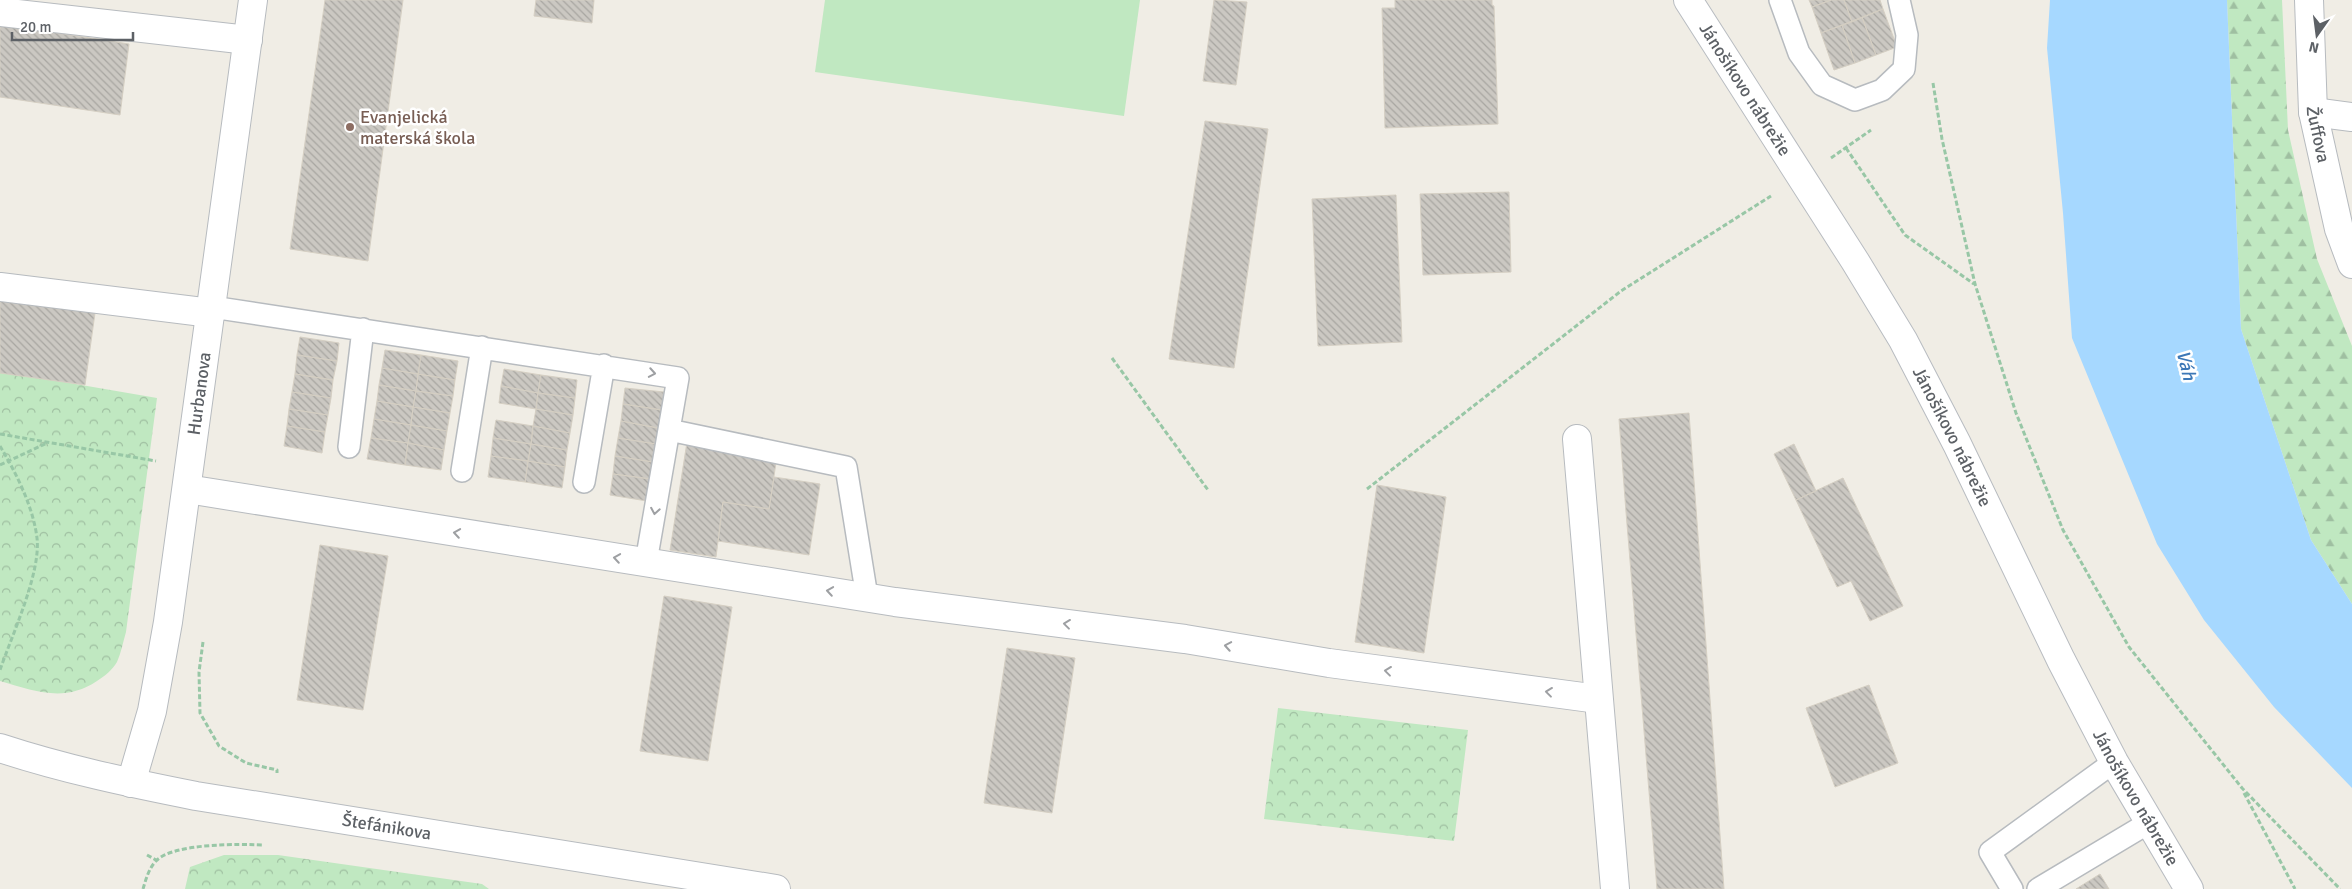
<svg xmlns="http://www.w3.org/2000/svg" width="2352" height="889" viewBox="0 0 2352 889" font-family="Signika,sans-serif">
<defs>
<pattern id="forest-firs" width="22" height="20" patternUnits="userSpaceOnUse" patternTransform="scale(1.25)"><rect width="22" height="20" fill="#c0e8c1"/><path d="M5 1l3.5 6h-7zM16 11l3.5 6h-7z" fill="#9fbfa1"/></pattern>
<pattern id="park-crowns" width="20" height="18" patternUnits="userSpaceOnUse" patternTransform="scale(1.25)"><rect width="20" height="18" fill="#c0e8c1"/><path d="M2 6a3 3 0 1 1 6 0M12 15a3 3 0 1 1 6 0" fill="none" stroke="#9fbfa1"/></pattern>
<pattern id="building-back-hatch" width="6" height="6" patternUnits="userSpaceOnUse" patternTransform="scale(1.25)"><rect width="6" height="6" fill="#cbc8c2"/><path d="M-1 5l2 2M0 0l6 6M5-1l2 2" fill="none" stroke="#a8a6a1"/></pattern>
</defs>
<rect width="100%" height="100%" fill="#f0ede5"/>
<path fill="url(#forest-firs)" d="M 2227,0 L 2282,0 L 2288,130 L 2317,259 L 2352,346 L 2352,604 L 2311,540 L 2241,329 Z"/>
<path fill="url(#park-crowns)" d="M 0,371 L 157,398 L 126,632 C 123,642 121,653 117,662 C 112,670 105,676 97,681 C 64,703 35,691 0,681 Z
M 1278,708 L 1468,730 L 1454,841 L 1264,819 Z
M 224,855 L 278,855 L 482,884 L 489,889 L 185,889 L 190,867 Z"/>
<path fill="#c0e8c1" d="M 825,0 L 1140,0 L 1124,116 L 815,72 Z"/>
<path fill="#a6d8ff" d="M 2050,0 L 2227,0 L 2241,329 L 2311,540 L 2352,604 L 2352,788 L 2274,707 L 2204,620 L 2157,544 L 2072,338 L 2063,213 L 2047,48 Z"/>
<path fill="url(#building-back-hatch)" stroke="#d5cfc3" d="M 325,0 L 403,0 L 368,261 L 290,249 Z
M 536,0 L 594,0 L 592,23 L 534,16 Z
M 1214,0 L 1247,2 L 1236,85 L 1203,81 Z
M 1395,0 L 1492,0 L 1492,5 L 1494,6 L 1498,124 L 1385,128 L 1382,8 L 1395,8 Z
M 1809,0 L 1831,0 L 1812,7 Z
M 1831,0 L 1844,0 L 1852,22 L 1821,33 L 1812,7 Z
M 1844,0 L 1880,0 L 1883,9 L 1852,22 Z
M 1883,9 L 1897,47 L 1876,55 L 1862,17 Z
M 1862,17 L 1876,55 L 1855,63 L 1842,25 Z
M 0,24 L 129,44 L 120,115 L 0,97 Z
M 1842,25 L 1855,63 L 1834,70 L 1821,33 Z
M 1205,121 L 1268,129 L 1234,368 L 1169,359 Z
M 1509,192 L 1511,272 L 1423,275 L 1420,194 Z
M 1396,195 L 1402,342 L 1318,346 L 1312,199 Z
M 0,299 L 95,313 L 85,385 L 0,373 Z
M 300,337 L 339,343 L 337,361 L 297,355 Z
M 385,350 L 421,355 L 418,374 L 382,368 Z
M 297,355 L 337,361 L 333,380 L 295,374 Z
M 421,355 L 458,361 L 455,380 L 418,374 Z
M 382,368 L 418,374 L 416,391 L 379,385 Z
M 504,369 L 541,375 L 538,393 L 501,386 Z
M 295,374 L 333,380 L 331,398 L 292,392 Z
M 418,374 L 455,380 L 453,396 L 416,391 Z
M 541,375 L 577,380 L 575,398 L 538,393 Z
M 379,385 L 416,391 L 413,407 L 377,401 Z
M 501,386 L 538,393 L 536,409 L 499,403 Z
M 625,388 L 664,392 L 662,410 L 623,404 Z
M 416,391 L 453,396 L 450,413 L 413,407 Z
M 292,392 L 331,398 L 328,415 L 289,409 Z
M 538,393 L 575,398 L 573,415 L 536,409 Z
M 377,401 L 413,407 L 411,425 L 374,419 Z
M 623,404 L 662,410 L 658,428 L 621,421 Z
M 413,407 L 450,413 L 447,431 L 411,425 Z
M 289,409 L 328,415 L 325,432 L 287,426 Z
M 536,409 L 573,415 L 570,433 L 533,426 Z
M 1689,413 L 1724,889 L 1657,889 L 1626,512 L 1619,419 Z
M 374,419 L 411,425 L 408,443 L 371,438 Z
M 496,420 L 533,426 L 531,444 L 493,438 Z
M 621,421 L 658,428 L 656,444 L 618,438 Z
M 411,425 L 447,431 L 444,450 L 408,443 Z
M 287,426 L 325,432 L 322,453 L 284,446 Z
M 533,426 L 570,433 L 567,450 L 531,444 Z
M 371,438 L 408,443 L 405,465 L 367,459 Z
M 493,438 L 531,444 L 528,461 L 491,456 Z
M 618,438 L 656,444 L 653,462 L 615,456 Z
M 687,442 L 777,456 L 769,509 L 723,502 L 716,557 L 670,550 Z
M 408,443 L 444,450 L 441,470 L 405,465 Z
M 531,444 L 567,450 L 565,467 L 528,461 Z
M 1794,444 L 1816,491 L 1796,500 L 1774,454 Z
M 491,456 L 528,461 L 525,482 L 488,477 Z
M 615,456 L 653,462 L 651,479 L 613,474 Z
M 528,461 L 565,467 L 562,488 L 525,482 Z
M 613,474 L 651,479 L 647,501 L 610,495 Z
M 774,477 L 820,484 L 809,555 L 718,541 L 723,502 L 769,509 Z
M 1843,478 L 1903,606 L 1870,621 L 1851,581 L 1837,587 L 1796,500 Z
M 1377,485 L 1446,497 L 1424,653 L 1355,642 Z
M 320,545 L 388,556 L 363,710 L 297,700 Z
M 664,596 L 732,607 L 708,761 L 640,751 Z
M 1007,648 L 1075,658 L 1052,813 L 984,803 Z
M 1869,685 L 1898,763 L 1835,787 L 1806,708 Z
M 2100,874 L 2109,889 L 2076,889 Z"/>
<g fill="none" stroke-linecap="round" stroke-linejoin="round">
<g stroke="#b7bbbf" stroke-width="24">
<path id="lane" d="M 1780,0 L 1799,53 L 1822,85 L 1855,100 L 1882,90 L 1904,69 L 1907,35 L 1899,0
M 212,307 L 678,378 L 646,562
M 669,430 L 846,467 L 867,597
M 349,447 L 363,329
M 462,471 L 482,347
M 584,482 L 604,365
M 2012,889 L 1990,852 L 2114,762
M 2038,889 L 2150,822"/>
</g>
<g stroke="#b7bbbf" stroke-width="30">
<g id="street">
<path id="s1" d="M 2309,0 L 2313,112 L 2339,229 L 2352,264"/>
<path d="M 0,12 L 248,40"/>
<path d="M 2313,112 L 2352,117"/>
<path d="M 0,287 L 211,313"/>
<path d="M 1577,439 L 1615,889"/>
<path d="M 187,489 L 895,602 L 1185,639 L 1329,663 L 1598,699"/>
<path id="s2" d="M 0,748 C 64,769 130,783 196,796 L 776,889"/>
<path id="s3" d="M 131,783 L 152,711 L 168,622 L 253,0"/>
</g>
</g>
<g stroke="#b8bcc1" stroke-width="30">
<g id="secondary">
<path id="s4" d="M 1688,0 L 1855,261 L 1903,340 L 1957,444 L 2061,660 L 2114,762 L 2189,889"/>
</g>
</g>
<path stroke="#98c7a6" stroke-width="3" stroke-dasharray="5 2.5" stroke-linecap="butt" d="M 1933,83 L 1942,139 L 1975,284 L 2016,413 L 2063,530 L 2129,647 L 2242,788 L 2340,889
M 1846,148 L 1905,235 L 1974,284
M 1831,158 L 1871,130
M 1112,358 L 1208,490
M 0,434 L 156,461
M 0,446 C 16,473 33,506 37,538 C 41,573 12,635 0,670
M 0,465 L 47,443
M 1367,489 L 1621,291 L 1771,196
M 203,642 L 199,672 L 200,713 L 219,746 L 246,763 L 277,770 L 277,773
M 2244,793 L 2295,889
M 147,855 L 156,860
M 143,889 C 146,879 149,868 156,861 C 173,843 239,844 263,845"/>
<use href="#lane" stroke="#fff" stroke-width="21"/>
<use href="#street" stroke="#fff" stroke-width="28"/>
<use href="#secondary" stroke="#fff" stroke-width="28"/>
</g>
<defs><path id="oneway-chevron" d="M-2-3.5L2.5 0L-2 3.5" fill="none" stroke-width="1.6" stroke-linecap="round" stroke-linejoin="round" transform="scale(1.25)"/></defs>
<g stroke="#9ea0a3">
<use href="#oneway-chevron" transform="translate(652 373) rotate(10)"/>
<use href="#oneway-chevron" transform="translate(655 511) rotate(100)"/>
<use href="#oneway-chevron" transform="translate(457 533) rotate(-171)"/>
<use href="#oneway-chevron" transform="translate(617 558) rotate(-171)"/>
<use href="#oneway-chevron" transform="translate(830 591) rotate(-171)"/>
<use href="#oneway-chevron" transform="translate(1067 624) rotate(-173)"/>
<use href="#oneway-chevron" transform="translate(1228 646) rotate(-170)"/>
<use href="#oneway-chevron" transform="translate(1388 671) rotate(-173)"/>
<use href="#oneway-chevron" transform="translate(1549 692) rotate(-173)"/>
</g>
<circle fill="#8d6e63" stroke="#fff" stroke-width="2" cx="350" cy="127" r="5"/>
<g text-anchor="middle" stroke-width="5" stroke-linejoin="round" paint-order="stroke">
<g font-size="18" fill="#5d6166" stroke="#fff">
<text dy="6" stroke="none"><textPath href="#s4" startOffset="106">Jánošíkovo nábrežie</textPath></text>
<text dy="6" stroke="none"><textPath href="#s1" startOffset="135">Žuffova</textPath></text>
<text dy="6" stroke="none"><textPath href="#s3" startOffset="396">Hurbanova</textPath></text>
<text dy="6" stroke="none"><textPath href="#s4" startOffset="511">Jánošíkovo nábrežie</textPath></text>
<text dy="6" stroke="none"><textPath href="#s4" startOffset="916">Jánošíkovo nábrežie</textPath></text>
<text dy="6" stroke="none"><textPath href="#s2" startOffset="395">Štefánikova</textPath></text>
</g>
<g font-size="18" fill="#785e54" stroke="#fff" text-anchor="start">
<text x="360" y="123">Evanjelická<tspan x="360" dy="21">materská škola</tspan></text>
</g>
<g font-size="19" font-style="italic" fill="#3d78b7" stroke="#fff">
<text transform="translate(2187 365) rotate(76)" y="7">Váh</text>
</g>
</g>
<g transform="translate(2317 35) rotate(194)" stroke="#ffffff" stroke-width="4" paint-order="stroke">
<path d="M0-4L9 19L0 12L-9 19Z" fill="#5d6166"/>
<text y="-8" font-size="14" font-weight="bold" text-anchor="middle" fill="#5d6166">N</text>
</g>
<path d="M12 32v8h121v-8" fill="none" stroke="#5d6166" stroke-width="2.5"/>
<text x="20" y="32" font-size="15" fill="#5d6166" stroke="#ffffff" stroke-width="4" paint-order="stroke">20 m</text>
</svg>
